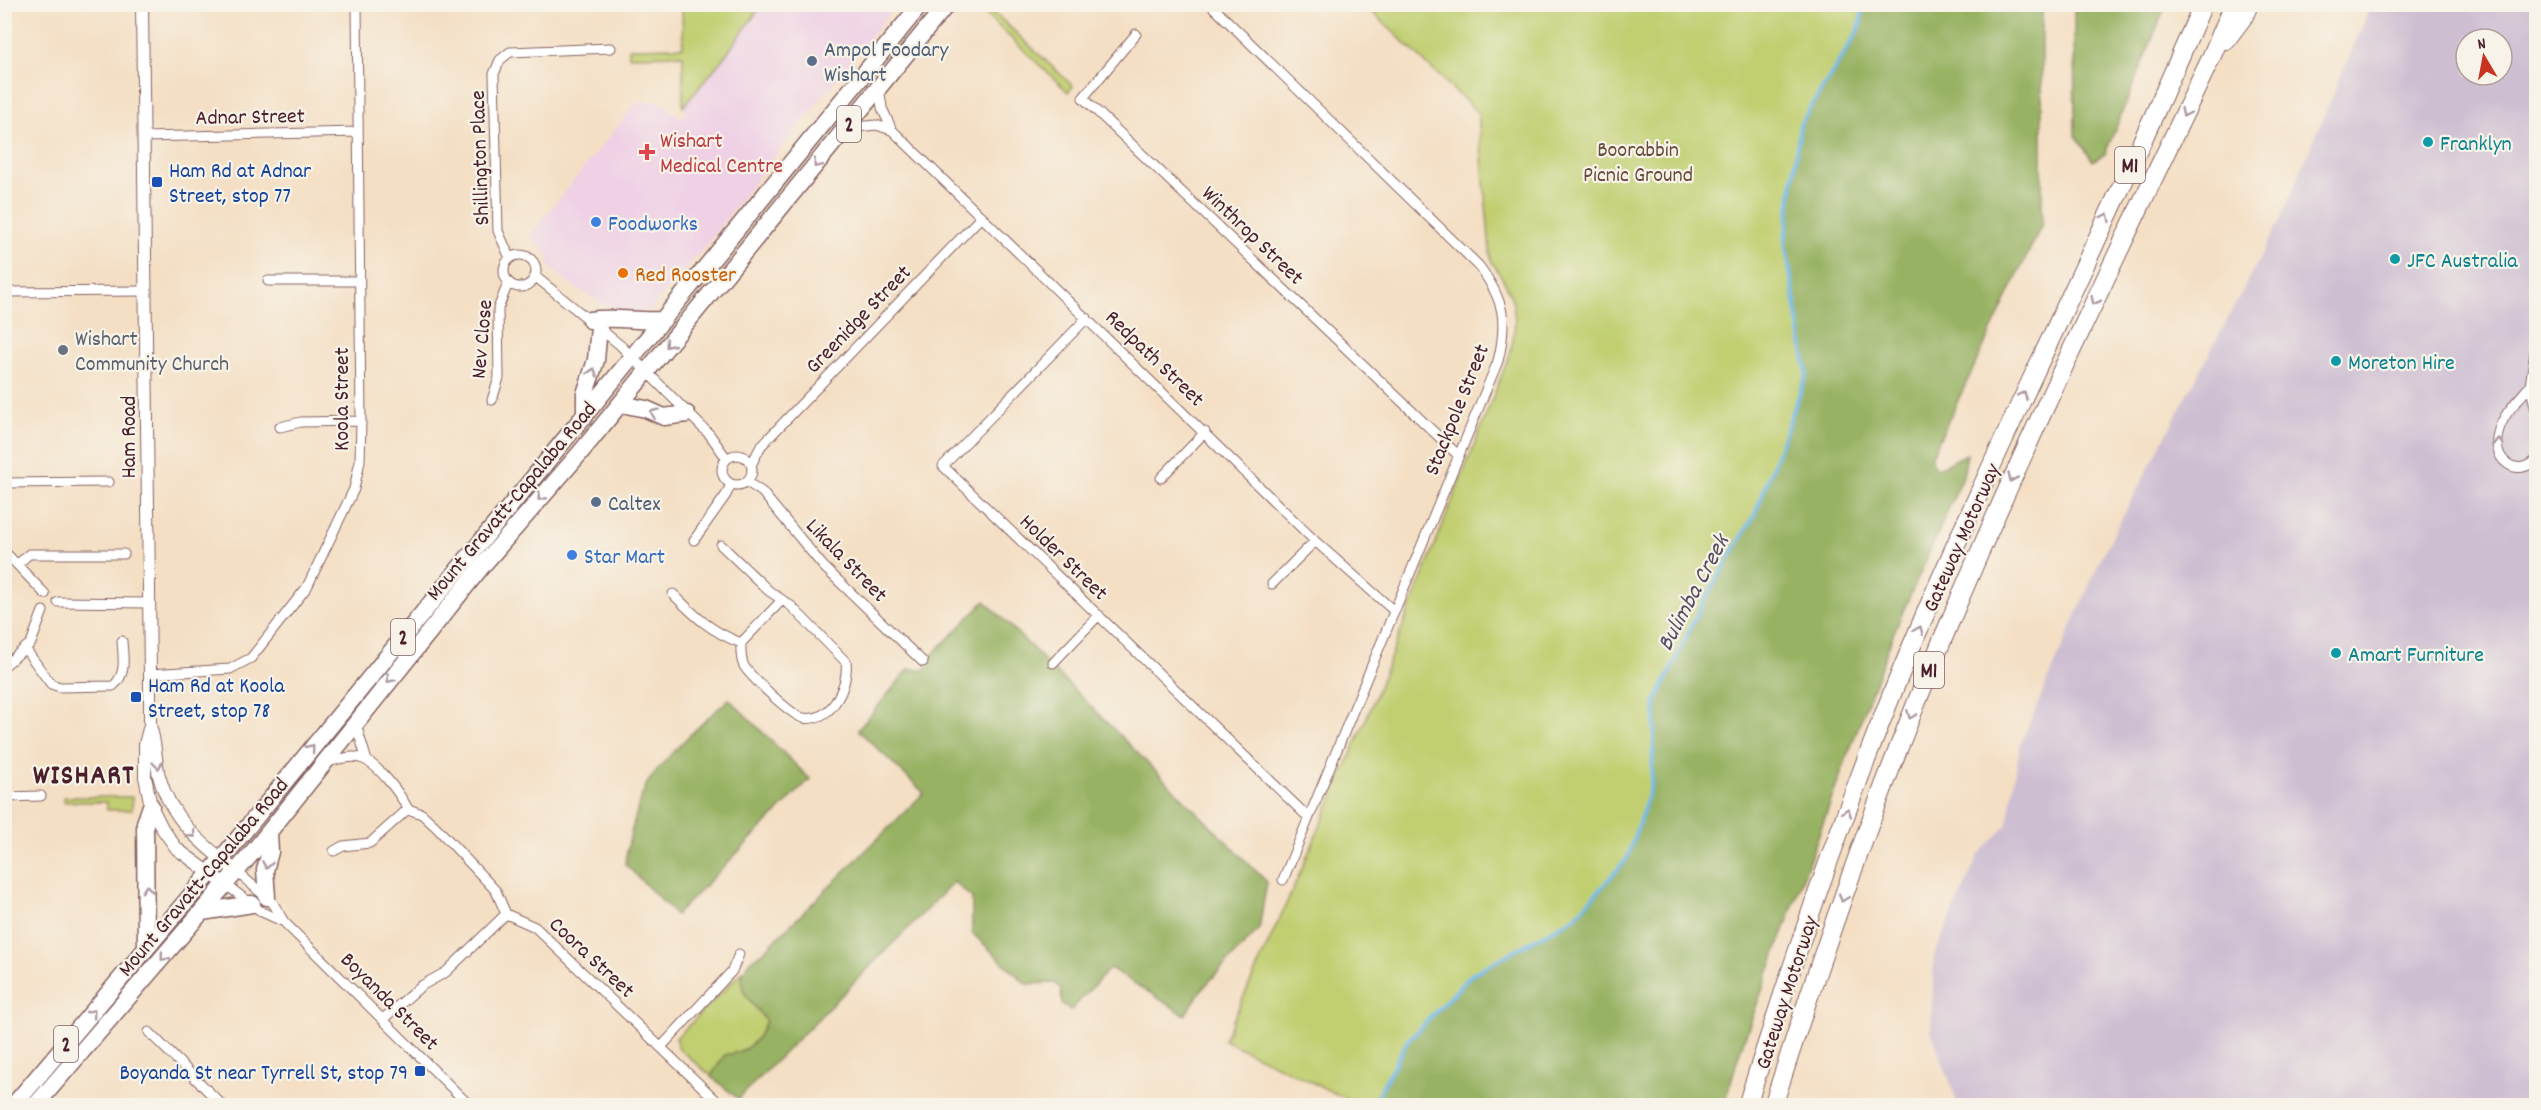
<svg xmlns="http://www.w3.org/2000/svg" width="2541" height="1110" viewBox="0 0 2541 1110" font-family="Dekko,sans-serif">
<rect width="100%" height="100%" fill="#f7f3e8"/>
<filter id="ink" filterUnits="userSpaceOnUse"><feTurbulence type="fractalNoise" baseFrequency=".0167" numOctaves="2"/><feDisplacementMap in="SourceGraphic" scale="12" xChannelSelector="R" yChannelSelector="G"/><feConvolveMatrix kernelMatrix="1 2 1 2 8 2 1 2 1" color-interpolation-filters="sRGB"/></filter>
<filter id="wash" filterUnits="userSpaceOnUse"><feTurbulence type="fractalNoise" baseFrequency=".008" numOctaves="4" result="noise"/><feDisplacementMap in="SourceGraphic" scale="24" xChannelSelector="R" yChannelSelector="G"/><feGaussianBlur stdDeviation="1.35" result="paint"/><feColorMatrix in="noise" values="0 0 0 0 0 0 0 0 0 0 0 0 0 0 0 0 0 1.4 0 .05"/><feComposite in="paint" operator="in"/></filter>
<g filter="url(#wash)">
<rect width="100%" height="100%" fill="#f4dfc4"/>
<path fill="#efd0e5" d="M 762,5 L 896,5 L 766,167 L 706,245 L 649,310 L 631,313 L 604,305 L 573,286 L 550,267 L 548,256 L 540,244 L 529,236 L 637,102 L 652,101 L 662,103 L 682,118 L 687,111 L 683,107 L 725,56 Z"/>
<path fill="#cdbed2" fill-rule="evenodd" d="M 2371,5 L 2536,5 L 2536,1105 L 1958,1105 L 1931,1031 L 1934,956 L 1979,854 L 2007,825 L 2020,745 L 2103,554 L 2280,220 ZM 2466,39 L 2502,39 L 2502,75 L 2466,75 Z"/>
<path fill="#c1cf71" stroke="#86774e" stroke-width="1.5" d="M 682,5 L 762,5 L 725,56 L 683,107 L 683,55 L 629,56 L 629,48 L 683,47 Z
M 976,5 L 986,5 L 1073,86 L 1068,92 Z
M 1365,5 L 1864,5 L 1859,29 L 1800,125 L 1785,242 L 1807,374 L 1755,514 L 1698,612 L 1656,701 L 1651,786 L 1627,859 L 1574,918 L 1472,974 L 1406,1043 L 1372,1105 L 1359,1105 L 1224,1040 L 1294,887 L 1369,712 L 1510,354 C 1520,314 1515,294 1491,261 L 1478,113 Z
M 64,797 L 132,797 L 132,810 L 107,810 L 107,802 L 64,802 Z
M 744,970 L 743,989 L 766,1021 C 756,1043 749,1051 725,1055 L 711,1076 L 677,1047 L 676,1038 Z"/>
<path fill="#98b263" stroke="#716847" stroke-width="1.5" d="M 1864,5 L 2042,5 L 2042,224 L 1931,457 L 1936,469 L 1967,454 L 1963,476 L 1894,632 L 1847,757 L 1740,1051 L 1724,1105 L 1372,1105 L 1406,1043 L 1472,974 L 1574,918 L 1627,859 L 1651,785 L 1656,701 L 1698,612 L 1755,514 L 1807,374 L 1785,242 L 1800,125 L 1859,29 Z
M 2074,5 L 2166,5 L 2105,154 L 2093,161 L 2075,135 Z
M 985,601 L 1267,882 L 1259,929 L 1204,987 L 1185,1015 L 1110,968 L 1071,1010 L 1062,1004 L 1061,989 L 1055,983 L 1026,984 L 972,933 L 972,898 L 954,882 L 738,1099 L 711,1076 L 725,1055 C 749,1051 756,1043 766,1022 C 761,1013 745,998 743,989 C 737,973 750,960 762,953 L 924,793 L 858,730 L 909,669 L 924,670 L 932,662 L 932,655 Z
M 729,699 L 810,779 L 676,915 L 625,864 C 627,847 640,792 650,779 C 670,752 703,722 729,699 Z"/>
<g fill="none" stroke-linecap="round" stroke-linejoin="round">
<path stroke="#73baea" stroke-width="4" d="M 1372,1106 L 1406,1043 L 1472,974 L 1574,918 L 1627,859 L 1651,786 L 1656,701 L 1698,612 L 1755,514 L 1807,374 L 1785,242 L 1800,125 L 1859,29 L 1864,4"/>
</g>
</g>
<g filter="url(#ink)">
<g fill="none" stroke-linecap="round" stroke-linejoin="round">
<g stroke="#866261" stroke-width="11">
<path id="minor" d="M 1210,4 L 1479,266 C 1504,300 1508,320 1498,361 L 1283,880
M 1136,34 L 1083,98 L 1458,455
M 879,87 L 882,108 L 892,130 L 1315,541 L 1394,611
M 848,128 L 876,125 L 892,130
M 144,137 L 358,132
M504 271a16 16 0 1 1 32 0a16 16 0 1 1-32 0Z
M 510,258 L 498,231 L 494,74 L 500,60 L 510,52 L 611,48
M 536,277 L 620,345 L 710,435 L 727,459
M 268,281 L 359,281
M 4,292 L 147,291
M 1087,318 L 943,466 L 1308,817
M 2530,386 L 2536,346
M 492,400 L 499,378 L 498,309 L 508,283
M 2536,410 L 2530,386 C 2518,400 2502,415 2498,433 C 2491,459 2517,480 2536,459
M 280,427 L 301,422 L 361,421
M722 470a15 15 0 1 1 30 0a15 15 0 1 1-30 0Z
M 751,465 L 761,446 L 982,216
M 1161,478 L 1205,432
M 747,482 L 762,492 L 823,566 L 923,662
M 4,483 L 109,482
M 694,540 L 726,495 L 731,484
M 721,545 L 769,591 L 791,606 L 846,662 C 849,685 832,723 803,718 C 792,716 750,676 744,666 C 740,658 741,651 741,643 L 782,600
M 4,551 L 45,594
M 18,564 L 29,554 L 124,554
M 1272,584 L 1315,541
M 673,594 C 696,617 710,631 741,643
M 58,602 L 150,603
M 26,650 L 51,684 L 60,687 L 113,686 C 127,675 123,657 122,641
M 1053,663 L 1099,615
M 4,666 L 31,643 L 43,611
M 150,674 L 230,669 L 251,658 L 307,587 L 354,489 L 360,461 L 361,421 L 357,4
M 356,724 L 367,761
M 326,762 C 337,760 349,755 360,758 C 377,762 400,794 408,809 L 422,814 L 436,827 L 496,891 L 506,914 L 535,927 L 722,1106
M 4,797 L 41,796
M 334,851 L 343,846 L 370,843 L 408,809
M 236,871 L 273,903 L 284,922 L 470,1106
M 225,884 L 262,912 L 284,922
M 383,1019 L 421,986 L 446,972 L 506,914
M 149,1032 L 223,1106
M 661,1047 L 732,971 L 739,954"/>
</g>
<g stroke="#866261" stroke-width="14">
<path id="tertiary" d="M 142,4 L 150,674 L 150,725 L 145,744 L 145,777 L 151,806 L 162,828 L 177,849 L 225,884
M 150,726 C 156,743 155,759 159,776 C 171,820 202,844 236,871"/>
</g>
<g stroke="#866261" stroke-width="19">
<path id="trunk" d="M 590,320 C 615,316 638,322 663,320
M 621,404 L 646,409 L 664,417 L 687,414
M 585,416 L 585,394 L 596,360 L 599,327
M 267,897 L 265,870 L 270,852 L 269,832
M 202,912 L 252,904
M 146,948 L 145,823 L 151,806
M 13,1106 L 210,873 L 921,4
M 35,1106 L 252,853 L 482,566 L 580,453 L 947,4"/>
</g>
<g stroke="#866261" stroke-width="20">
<path id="motorway" d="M 2226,40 L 2244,16 L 2249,4
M 1747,1106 C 1800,938 1857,772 1927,610 C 2015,406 2116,208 2203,4
M 1773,1106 C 1825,943 1882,781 1949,624 C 2029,433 2121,247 2210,60 L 2234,4"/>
</g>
<use href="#minor" stroke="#fff" stroke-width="9"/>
<use href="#tertiary" stroke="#fff" stroke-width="12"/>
<use href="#trunk" stroke="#fff" stroke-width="16"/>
<use href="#motorway" stroke="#fff" stroke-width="18"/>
</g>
<defs><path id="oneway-chevron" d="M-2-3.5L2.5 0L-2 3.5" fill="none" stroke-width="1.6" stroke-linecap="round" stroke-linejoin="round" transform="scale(1.5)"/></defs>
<g stroke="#ae9aa0">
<use href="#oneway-chevron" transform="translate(2185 113) rotate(115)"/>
<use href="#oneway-chevron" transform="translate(817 164) rotate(130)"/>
<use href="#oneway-chevron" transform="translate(2106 217) rotate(-65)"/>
<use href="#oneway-chevron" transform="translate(2095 301) rotate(116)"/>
<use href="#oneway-chevron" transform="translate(669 344) rotate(129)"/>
<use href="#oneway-chevron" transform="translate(593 372) rotate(-73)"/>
<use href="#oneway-chevron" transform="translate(2023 395) rotate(-65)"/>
<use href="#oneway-chevron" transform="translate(654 413) rotate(-157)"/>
<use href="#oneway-chevron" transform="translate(2498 442) rotate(-89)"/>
<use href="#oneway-chevron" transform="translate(2012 478) rotate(114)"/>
<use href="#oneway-chevron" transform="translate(541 497) rotate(132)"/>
<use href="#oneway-chevron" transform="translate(1919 630) rotate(-68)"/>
<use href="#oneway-chevron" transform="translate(390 679) rotate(129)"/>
<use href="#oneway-chevron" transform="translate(1911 715) rotate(112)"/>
<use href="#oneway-chevron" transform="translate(311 748) rotate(-51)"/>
<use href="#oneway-chevron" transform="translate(158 765) rotate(83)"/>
<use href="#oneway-chevron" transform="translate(1847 812) rotate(-70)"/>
<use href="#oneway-chevron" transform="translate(192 834) rotate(48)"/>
<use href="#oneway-chevron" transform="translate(267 865) rotate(99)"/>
<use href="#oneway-chevron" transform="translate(147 889) rotate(-92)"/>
<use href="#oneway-chevron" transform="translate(1843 898) rotate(110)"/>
<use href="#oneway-chevron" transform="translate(164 957) rotate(130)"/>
<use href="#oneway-chevron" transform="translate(92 1013) rotate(-50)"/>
</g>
</g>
<g fill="#5c6f8a" stroke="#f7f3e8" stroke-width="2">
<circle cx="812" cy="61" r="6"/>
<circle cx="596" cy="502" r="6"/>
</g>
<g fill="#0f9aa8" stroke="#f7f3e8" stroke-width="2">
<circle cx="2428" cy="142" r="6"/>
<circle cx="2395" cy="259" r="6"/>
<circle cx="2336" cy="361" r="6"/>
<circle cx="2336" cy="653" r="6"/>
</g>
<path fill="#e0444e" stroke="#f7f3e8" stroke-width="2" d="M644 143h6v6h6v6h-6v6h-6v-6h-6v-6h6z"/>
<g fill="#1a4fb4" stroke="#f7f3e8" stroke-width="2">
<rect x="151" y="176" width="12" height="12" rx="3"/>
<rect x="130" y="691" width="12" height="12" rx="3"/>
<rect x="414" y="1065" width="12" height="12" rx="3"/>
</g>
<g fill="#3f7fe0" stroke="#f7f3e8" stroke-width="2">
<circle cx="596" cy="222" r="6"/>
<circle cx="572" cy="555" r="6"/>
</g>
<circle fill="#e8710a" stroke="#f7f3e8" stroke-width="2" cx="623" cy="273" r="6"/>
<circle fill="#6b7280" stroke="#f7f3e8" stroke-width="2" cx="63" cy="350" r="6"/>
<g text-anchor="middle" stroke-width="4.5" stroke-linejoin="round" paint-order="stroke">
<g fill="#f7f3e8" stroke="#7e5f64" stroke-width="1.5">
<rect x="837" y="106" width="24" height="36" rx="4.5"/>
<rect x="2115" y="147" width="30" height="36" rx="4.5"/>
<rect x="391" y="619" width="24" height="36" rx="4.5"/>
<rect x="1914" y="652" width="30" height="36" rx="4.5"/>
<rect x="54" y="1026" width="24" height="36" rx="4.5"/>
</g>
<g font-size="21" font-weight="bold" fill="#4a1f2b">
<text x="849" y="131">2</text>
<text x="2130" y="172">M1</text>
<text x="403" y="644">2</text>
<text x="1929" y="677">M1</text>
<text x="66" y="1051">2</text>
</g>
<g font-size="22" fill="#4e5e75" stroke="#f7f3e8" text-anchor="start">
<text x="824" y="56">Ampol Foodary<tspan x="824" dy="25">Wishart</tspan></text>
<text x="608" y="510">Caltex</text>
</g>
<g font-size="22" fill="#4a1f2b" stroke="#f7f3e8">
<text transform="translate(250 115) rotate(-1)" y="8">Adnar Street</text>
<text transform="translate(478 158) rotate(-92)" y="8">Shillington Place</text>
<text transform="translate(1254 234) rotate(44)" y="8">Winthrop Street</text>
<text transform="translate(857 318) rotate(-46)" y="8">Greenidge Street</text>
<text transform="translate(480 339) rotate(-85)" y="8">Nev Close</text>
<text transform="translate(1156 357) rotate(44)" y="8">Redpath Street</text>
<text transform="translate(340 399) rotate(-90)" y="8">Koola Street</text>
<text transform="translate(1455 409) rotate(-68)" y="8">Stackpole Street</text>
<text transform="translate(127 437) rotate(-90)" y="8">Ham Road</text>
<text transform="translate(510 500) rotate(-50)" y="8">Mount Gravatt-Capalaba Road</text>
<text transform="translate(1960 537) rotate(-66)" y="8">Gateway Motorway</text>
<text transform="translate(1065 556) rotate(44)" y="8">Holder Street</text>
<text transform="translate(848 559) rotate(46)" y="8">Likala Street</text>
<text transform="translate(202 876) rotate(-50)" y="8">Mount Gravatt-Capalaba Road</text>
<text transform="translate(593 956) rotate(43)" y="8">Coora Street</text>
<text transform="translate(1785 992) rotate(-72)" y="8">Gateway Motorway</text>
<text transform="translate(391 1000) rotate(45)" y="8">Boyanda Street</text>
</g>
<g font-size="22" fill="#be3a42" stroke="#f7f3e8" text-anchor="start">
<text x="660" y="147">Wishart<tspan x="660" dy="25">Medical Centre</tspan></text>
</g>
<g font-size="22" fill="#0d838f" stroke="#f7f3e8" text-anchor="start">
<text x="2440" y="150">Franklyn</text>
<text x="2407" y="267">JFC Australia</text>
<text x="2348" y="369">Moreton Hire</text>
<text x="2348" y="661">Amart Furniture</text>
</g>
<g font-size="22" fill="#684b3c" stroke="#f7f3e8">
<text x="1638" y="156">Boorabbin<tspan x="1638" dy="25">Picnic Ground</tspan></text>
</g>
<g font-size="22" fill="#164399" stroke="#f7f3e8" text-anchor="start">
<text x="169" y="177">Ham Rd at Adnar<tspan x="169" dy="25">Street, stop 77</tspan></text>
<text x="148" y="692">Ham Rd at Koola<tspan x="148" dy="25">Street, stop 78</tspan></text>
<text x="408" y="1079" text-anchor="end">Boyanda St near Tyrrell St, stop 79</text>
</g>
<g font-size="22" fill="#366cbe" stroke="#f7f3e8" text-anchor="start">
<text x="608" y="230">Foodworks</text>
<text x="584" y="563">Star Mart</text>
</g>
<g font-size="22" fill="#c56008" stroke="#f7f3e8" text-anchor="start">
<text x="635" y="281">Red Rooster</text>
</g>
<g font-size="22" fill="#5b616d" stroke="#f7f3e8" text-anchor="start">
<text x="75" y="345">Wishart<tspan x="75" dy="25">Community Church</tspan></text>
</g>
<g font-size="24" font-style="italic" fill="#564e64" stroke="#f7f3e8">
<text transform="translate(1692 592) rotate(-62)" y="8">Bulimba Creek</text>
</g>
<g font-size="28" font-weight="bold" letter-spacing="1.5" fill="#4a1f2b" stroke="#f7f3e8">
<text x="84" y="783">WISHART</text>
</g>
</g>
<rect width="2541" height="1110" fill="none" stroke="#f7f3e8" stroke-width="24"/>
<g transform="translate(2484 57) rotate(350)"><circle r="28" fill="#f7f3e8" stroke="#b29e9c" stroke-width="1.5"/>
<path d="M0-4.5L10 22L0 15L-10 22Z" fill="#c8321e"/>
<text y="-9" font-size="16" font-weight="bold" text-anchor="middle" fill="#4a1f2b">N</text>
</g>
</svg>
